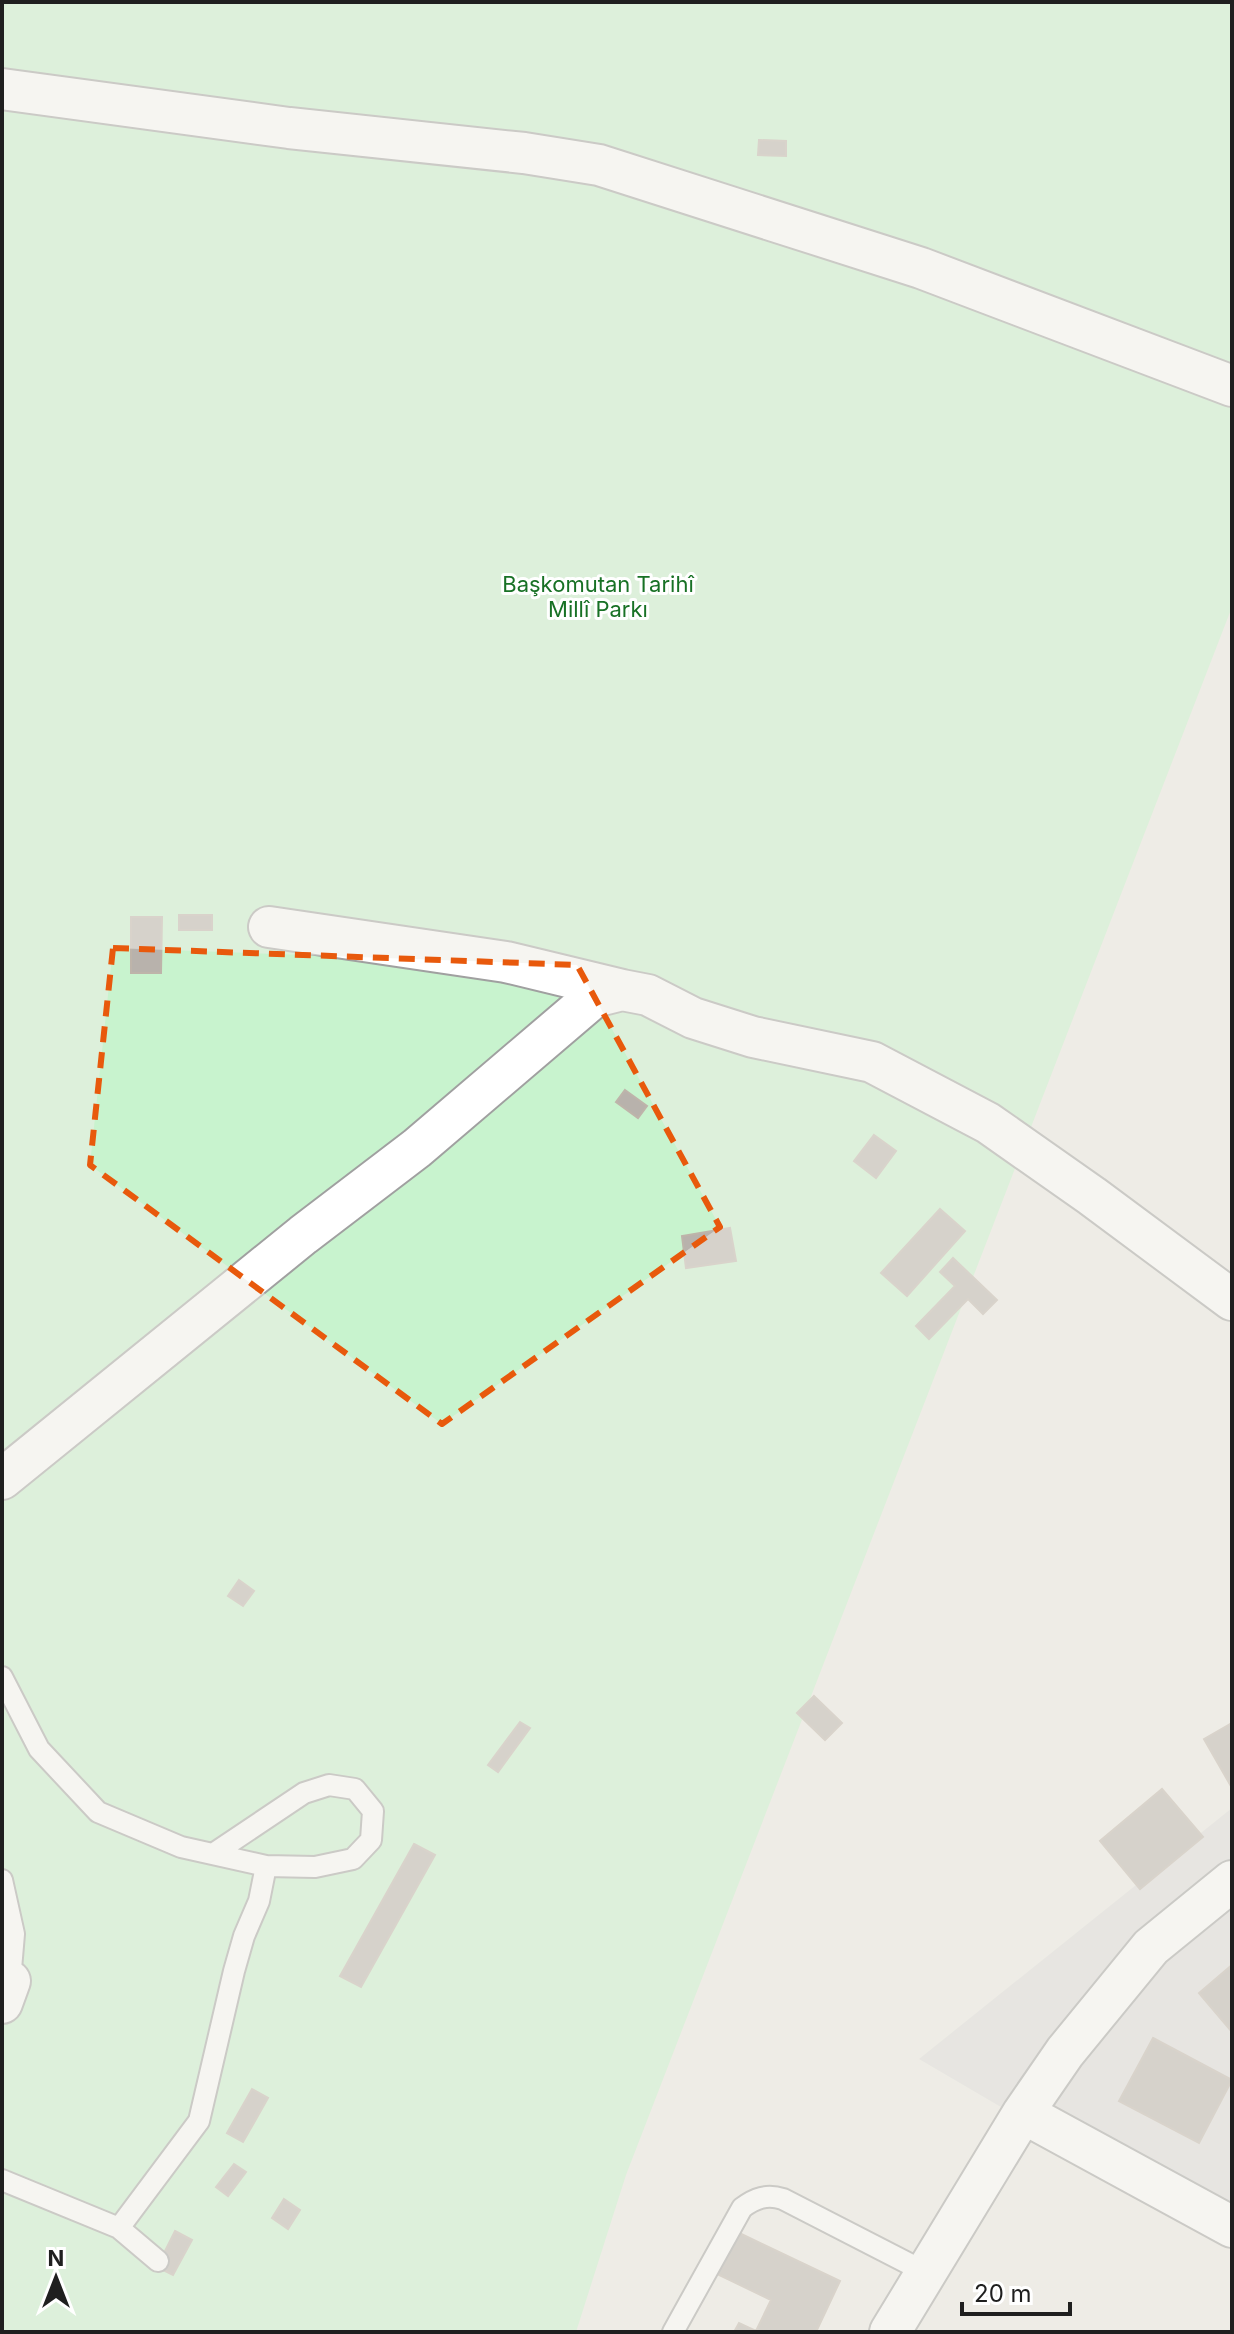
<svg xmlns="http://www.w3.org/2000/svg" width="1234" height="2334" viewBox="0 0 1234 2334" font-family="Inter,sans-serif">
<rect width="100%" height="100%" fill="#eeece6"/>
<path fill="#dddcdc" d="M 1232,1808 L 1232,2242 L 919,2059 Z"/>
<path fill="#c8f3ce" d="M 2,2 L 1232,2 L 1232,607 L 626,2175 L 576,2332 L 2,2332 Z"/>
<path fill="#b8b2ac" stroke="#beb4aa" stroke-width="2" d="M 759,140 L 786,141 L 786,156 L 758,155 Z
M 179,915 L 212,915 L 212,930 L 179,930 Z
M 131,917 L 162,917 L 161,973 L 131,973 Z
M 625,1090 L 647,1106 L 638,1118 L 616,1102 Z
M 874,1135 L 896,1151 L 876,1178 L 854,1161 Z
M 940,1209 L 965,1231 L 907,1296 L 881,1273 Z
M 730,1228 L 736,1261 L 686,1268 L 682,1236 Z
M 953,1258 L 997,1300 L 983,1314 L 968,1299 L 929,1339 L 916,1326 L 955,1286 L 940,1272 Z
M 239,1580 L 254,1591 L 243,1606 L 228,1596 Z
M 814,1696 L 842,1723 L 825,1740 L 797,1713 Z
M 520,1722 L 530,1728 L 498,1772 L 488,1765 Z
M 1232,1723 L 1232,1788 L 1204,1739 Z
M 1162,1789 L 1203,1837 L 1140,1889 L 1100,1841 Z
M 414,1844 L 435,1855 L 361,1987 L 340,1976 Z
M 1232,1965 L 1232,2032 L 1199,1993 Z
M 1153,2038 L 1232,2080 L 1199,2143 L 1119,2101 Z
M 252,2089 L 268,2098 L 243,2142 L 227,2133 Z
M 234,2164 L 246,2172 L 228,2196 L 216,2187 Z
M 284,2199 L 300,2210 L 288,2229 L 272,2218 Z
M 733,2230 L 840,2281 L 816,2332 L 734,2332 L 739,2323 L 756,2331 L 771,2300 L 713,2272 Z
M 175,2231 L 192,2240 L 173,2275 L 157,2267 Z"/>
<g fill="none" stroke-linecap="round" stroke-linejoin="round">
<g stroke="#a0a0a0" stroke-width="24">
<path id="lane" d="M 2,1677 L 39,1749 L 98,1812 L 181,1847 L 266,1866 L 315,1867 L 353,1859 L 371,1840 L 373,1811 L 355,1789 L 329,1785 L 304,1793 L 213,1854
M 2,1880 L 14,1934 L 10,1981
M 2,2180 L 119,2228 L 158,2261
M 119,2228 L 199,2121 L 234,1971 L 244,1936 L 259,1901 L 266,1866
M 673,2332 L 742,2208 C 755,2198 767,2194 783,2199 L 925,2272"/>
</g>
<g stroke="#a0a0a0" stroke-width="44">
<path id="street" d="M 2,89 L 289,128 L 524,153 L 599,165 L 921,268 L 1232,386
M 269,927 L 506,962 L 622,990
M 2,1479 L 303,1235 L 417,1148 L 594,997 L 622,990 L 648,995 L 693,1018 L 753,1037 L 872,1062 L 988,1123 L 1092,1196 L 1232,1300
M 2,2003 L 10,1981
M 1023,2113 L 1232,2227
M 890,2332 L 1023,2113 L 1065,2052 L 1151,1947 L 1232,1881"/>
</g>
<use href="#lane" stroke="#fff" stroke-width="20"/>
<use href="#street" stroke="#fff" stroke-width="40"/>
</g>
<path d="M0 0H1234V2334H0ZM 113,948 L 577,965 L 720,1227 L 442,1424 L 90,1165 Z" fill="#eeece6" fill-opacity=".55" fill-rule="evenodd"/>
<path fill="none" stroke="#e8590c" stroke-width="6" stroke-dasharray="16 10" stroke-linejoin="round" d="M 113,948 L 577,965 L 720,1227 L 442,1424 L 90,1165 Z"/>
<g text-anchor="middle" stroke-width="6" stroke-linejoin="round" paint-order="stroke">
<g font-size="22" fill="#187125" stroke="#fff">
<text x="598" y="592">Başkomutan Tarihî<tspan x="598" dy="25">Millî Parkı</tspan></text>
</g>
</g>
<rect width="1234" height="2334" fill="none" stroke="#1f1f1f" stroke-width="8"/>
<g transform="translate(56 2278)" stroke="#ffffff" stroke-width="6" paint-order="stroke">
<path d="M0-6L14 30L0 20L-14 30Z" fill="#1f1f1f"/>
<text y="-12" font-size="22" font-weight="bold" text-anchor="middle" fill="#1f1f1f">N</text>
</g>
<path d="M962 2302v12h108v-12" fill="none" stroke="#1f1f1f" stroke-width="4"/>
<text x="974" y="2302" font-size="24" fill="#1f1f1f" stroke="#ffffff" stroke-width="6" paint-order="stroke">20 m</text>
</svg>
